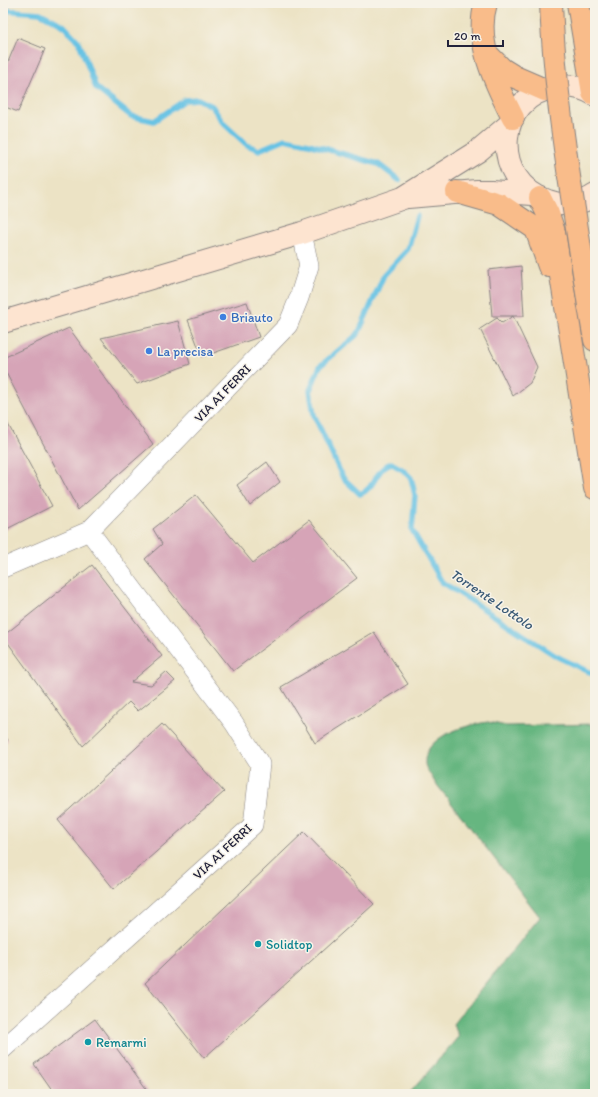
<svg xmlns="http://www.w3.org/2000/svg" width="598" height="1097" viewBox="0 0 598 1097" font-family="Itim,sans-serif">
<rect width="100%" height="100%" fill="#f7f3e8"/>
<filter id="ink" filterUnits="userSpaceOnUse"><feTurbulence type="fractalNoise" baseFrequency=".025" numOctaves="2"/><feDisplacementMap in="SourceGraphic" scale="8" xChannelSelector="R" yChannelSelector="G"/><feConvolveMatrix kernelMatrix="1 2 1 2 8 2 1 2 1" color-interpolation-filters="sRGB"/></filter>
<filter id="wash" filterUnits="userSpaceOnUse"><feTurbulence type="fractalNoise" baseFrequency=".012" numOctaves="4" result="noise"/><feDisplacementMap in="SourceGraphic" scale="16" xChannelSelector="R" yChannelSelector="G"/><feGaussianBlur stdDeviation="0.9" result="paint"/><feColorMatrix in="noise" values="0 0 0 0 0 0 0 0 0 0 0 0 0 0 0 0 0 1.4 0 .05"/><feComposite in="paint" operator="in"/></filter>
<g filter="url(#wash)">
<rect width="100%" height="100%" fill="#ece3c5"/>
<path fill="#66b680" stroke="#446c5e" d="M 488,722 L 506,726 L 595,724 L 595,1094 L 408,1094 L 414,1088 L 459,1036 L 453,1024 L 540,917 L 434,781 C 432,776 426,770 425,764 C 423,736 466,725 488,722 Z"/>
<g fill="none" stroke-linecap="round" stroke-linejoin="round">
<path stroke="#66c2e4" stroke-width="5.5" d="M 3,10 L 40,13 L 63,25 L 79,42 L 96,88 L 131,116 L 154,121 L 185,100 L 198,99 L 212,106 L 223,123 L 247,145 L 259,150 L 285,139 L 309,144 L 378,164 L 399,180
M 417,216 L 408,249 L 384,275 L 358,334 L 320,366 L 310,390 L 314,415 L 343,478 L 360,494 C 376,488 375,469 391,463 L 403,470 L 411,478 L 415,495 L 412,530 L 442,582 L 556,656 L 595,675"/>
</g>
<g id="blocks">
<path fill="#d6a4b7" d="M 18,38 L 45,49 L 18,112 L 3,106 L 3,74 Z
M 521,266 L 524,316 L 513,316 L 537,367 L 530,383 L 513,396 L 480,329 L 497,318 L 502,323 L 513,316 L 492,316 L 488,270 Z
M 247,302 L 259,337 L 202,357 L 188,320 Z
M 178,321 L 190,364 L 137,384 L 101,338 Z
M 69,328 L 153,444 L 78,510 L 3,367 L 3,358 Z
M 3,415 L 52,506 L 3,531 Z
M 267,462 L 280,482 L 250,506 L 237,485 Z
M 196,495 L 253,563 L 309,520 L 357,578 L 233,671 L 145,559 L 162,544 L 153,529 Z
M 92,565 L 162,656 L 131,682 L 151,685 L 166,672 L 175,681 L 138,711 L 129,702 L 83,746 L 3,636 Z
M 374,632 L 408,684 L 315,743 L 281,687 Z
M 162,724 L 224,792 L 114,889 L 58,820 Z
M 3,734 L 8,740 L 3,745 Z
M 304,832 L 374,904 L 204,1058 L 145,983 Z
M 95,1019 L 148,1091 L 144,1094 L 55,1094 L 34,1064 Z"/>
</g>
</g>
<g filter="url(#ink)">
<use href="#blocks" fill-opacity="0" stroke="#878280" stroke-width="1"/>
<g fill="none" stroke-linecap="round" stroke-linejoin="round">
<g stroke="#878280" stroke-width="20">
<path id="minor" d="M 3,568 L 89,531 L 288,325 L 299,298 L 309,266 L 302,233
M 3,1049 L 253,825 L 260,764 L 234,723 L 89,531"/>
</g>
<g stroke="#878280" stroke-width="24">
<path id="secondary" d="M 595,95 C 584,88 570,85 557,87 C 494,96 489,181 548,201 C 563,207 582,204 595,195
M 408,197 L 477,191 L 491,191 L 532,194
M 3,322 L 302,233 L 403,198 L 478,151 L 509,125"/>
</g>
<g stroke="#878280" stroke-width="24">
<path id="primary" d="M 486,3 C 474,42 496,84 513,118
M 578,3 L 593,93
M 487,54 L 502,69 L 515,77 L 545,90
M 457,192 L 499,204 L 536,229 L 549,266
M 540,198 L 548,214 L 554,232 L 595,488
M 589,306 L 595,340"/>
</g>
<use href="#minor" stroke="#fff" stroke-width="19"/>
<use href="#secondary" stroke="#fde4d0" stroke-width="22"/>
<use href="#primary" stroke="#f9bc8a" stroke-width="22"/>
<g stroke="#878280" stroke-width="24" stroke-linecap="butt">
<path id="primary-bridge" d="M 551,3 C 555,105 574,206 589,306"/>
</g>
<use href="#primary-bridge" stroke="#f9bc8a" stroke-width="22"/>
</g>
</g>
<g fill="#3f7fe0" stroke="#f7f3e8" stroke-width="1.5">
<circle cx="223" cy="317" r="4"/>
<circle cx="149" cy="351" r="4"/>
</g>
<g fill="#0f9aa8" stroke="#f7f3e8" stroke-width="1.5">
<circle cx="258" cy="944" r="4"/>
<circle cx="88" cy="1042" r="4"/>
</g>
<g text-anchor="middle" stroke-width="3" stroke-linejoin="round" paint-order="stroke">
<g font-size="13" fill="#366cbe" stroke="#f7f3e8" text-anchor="start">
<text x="231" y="322">Briauto</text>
<text x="157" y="356">La precisa</text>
</g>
<g font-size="13" fill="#22223b" stroke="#f7f3e8">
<text transform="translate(222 393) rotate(-46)" y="5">VIA AI FERRI</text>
<text transform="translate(222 851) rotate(-43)" y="5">VIA AI FERRI</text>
</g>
<g font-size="13" fill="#0d838f" stroke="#f7f3e8" text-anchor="start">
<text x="266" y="949">Solidtop</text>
<text x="96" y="1047">Remarmi</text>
</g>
<g font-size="14" font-style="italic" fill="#3a5a76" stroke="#f7f3e8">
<text transform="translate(492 599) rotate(34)" y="5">Torrente Lottolo</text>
</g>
</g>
<rect width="598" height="1097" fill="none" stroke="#f7f3e8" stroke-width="16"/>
<path d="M448 40v6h55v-6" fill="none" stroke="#22223b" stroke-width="2"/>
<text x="454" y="40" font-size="12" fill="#22223b" stroke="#f7f3e8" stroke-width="3" paint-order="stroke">20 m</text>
</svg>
